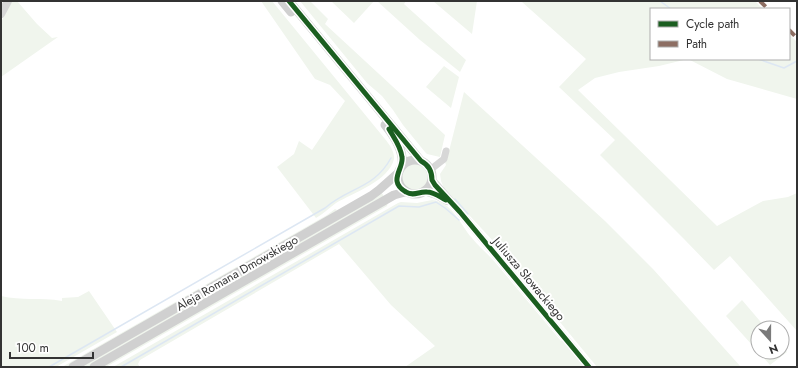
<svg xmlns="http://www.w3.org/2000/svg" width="798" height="368" viewBox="0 0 798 368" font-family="Jost,sans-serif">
<rect width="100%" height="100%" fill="#fff"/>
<path fill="#f0f5ed" d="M 12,1 L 17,1 L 37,24 L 52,38 L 58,37 L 1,77 L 1,22 Z
M 261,1 L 272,1 L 385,139 C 389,144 395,152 394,159 C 389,181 353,193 336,203 C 329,208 323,214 316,218 L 277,167 L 294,154 L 299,141 L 312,150 L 345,101 L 330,85 L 315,79 Z
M 300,1 L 310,1 L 328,19 L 325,24 L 445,135 L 440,157 L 427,154 L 425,152 L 403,125 L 393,110 L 382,96 L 367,83 Z
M 331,1 L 374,1 L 354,23 Z
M 377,1 L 406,1 L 404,4 L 466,60 L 460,72 L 420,40 Z
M 433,1 L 477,1 L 472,34 Z
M 519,1 L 755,1 L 763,9 L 651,9 L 651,59 L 789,59 L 789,34 L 797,42 L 797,99 L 727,79 L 688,59 L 659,66 L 619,72 L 595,78 L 578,90 L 717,226 L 763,201 L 788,197 L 797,193 L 797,331 L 730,256 L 714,270 L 684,239 L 600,155 L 615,140 L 559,87 L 586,59 L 522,2 Z
M 444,66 L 459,77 L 451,108 L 426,87 Z
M 464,92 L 605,221 L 653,269 L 741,367 L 597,367 L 494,242 L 444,188 L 441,181 L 440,174 L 446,165 L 445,162 L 447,159 Z
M402 177a13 13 0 1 1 26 0a13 13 0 1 1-26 0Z
M 382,193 L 384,197 L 88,367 L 80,367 Z
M 432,200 C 453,202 460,225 472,238 C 479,247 487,253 494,261 L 561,341 L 562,341 L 584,367 L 405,367 L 435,346 L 391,305 L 339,244 L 140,360 L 138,364 L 140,367 L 113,367 L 398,203 L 401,202 L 417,203 Z
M 388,203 L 387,206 L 106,367 L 101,367 Z
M 335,209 L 337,210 L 325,219 L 67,367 L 62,367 L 327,215 Z
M 89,291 L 117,332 L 56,367 L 1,367 L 1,296 C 21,301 41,297 62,301 L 62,298 L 78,297 Z
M 742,300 L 766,328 L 758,328 L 758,352 L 782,352 L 782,346 L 787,352 L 770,365 L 726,316 Z"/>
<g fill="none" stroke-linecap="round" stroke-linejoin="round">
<path stroke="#dde7f3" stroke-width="1.5" d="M 660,1 L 671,9
M 758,59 L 784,68 L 797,61
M 455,199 L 468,214
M 49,367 L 325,208 C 349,187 374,189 391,158
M 121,367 L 399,206 L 419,207 L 436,202 L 445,208 L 459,220"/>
<path stroke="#d7d7d7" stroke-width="7" d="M 430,170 L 444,159 L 446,151"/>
<path stroke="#d7d7d7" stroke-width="8" d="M 1,14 L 8,1
M 432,180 L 460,212 L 589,367
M 424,191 L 436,195 L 447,201"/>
<path stroke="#d0d0d0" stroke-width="9" d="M 282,1 L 291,12
M 289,1 L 421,161
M 385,125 C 394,136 404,150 402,165
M398 177a17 17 0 1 1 34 0a17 17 0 1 1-34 0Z
M 73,367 L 371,196 L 379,190 L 397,174
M 94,367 L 394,195 L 405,192"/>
<path stroke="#8d6e63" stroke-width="4" stroke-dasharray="8 4" stroke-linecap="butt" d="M 760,1 L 768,9
M 789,30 L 797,38"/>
<g stroke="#fff" stroke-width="8">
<path id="cycleway" d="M 289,1 L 421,161 C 429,165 432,171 432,180 L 435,185 L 460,212 L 589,367
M 389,129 C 394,138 401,147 402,157 C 404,169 387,181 406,192 C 414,197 419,191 427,192 C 434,192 440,197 446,200"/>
</g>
<use href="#cycleway" stroke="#1b5e20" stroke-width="5"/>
</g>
<g text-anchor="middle" stroke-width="4" stroke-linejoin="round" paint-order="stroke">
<g font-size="12" fill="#333" stroke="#fff">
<text transform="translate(237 273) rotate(-30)" y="4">Aleja Romana Dmowskiego</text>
<text transform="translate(529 279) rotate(50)" y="4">Juliusza Słowackiego</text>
</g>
</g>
<rect width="798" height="368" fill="none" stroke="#333333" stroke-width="4"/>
<rect x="650" y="8" width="140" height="52" fill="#ffffff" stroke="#adadad"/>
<rect x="658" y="21" width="20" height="6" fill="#1b5e20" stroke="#adadad"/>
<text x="686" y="28" font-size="12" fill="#333333">Cycle path</text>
<rect x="658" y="41" width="20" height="6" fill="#8d6e63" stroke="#adadad"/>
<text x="686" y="48" font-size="12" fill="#333333">Path</text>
<g transform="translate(770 340) rotate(159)"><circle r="19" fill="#ffffff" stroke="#adadad"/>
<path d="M0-3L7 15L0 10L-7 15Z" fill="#7a7a7a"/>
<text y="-6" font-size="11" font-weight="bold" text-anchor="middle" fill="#333333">N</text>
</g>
<path d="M10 352v6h83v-6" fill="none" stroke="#333333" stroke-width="2"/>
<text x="16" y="352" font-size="12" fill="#333333" stroke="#ffffff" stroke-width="3" paint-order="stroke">100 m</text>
</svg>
